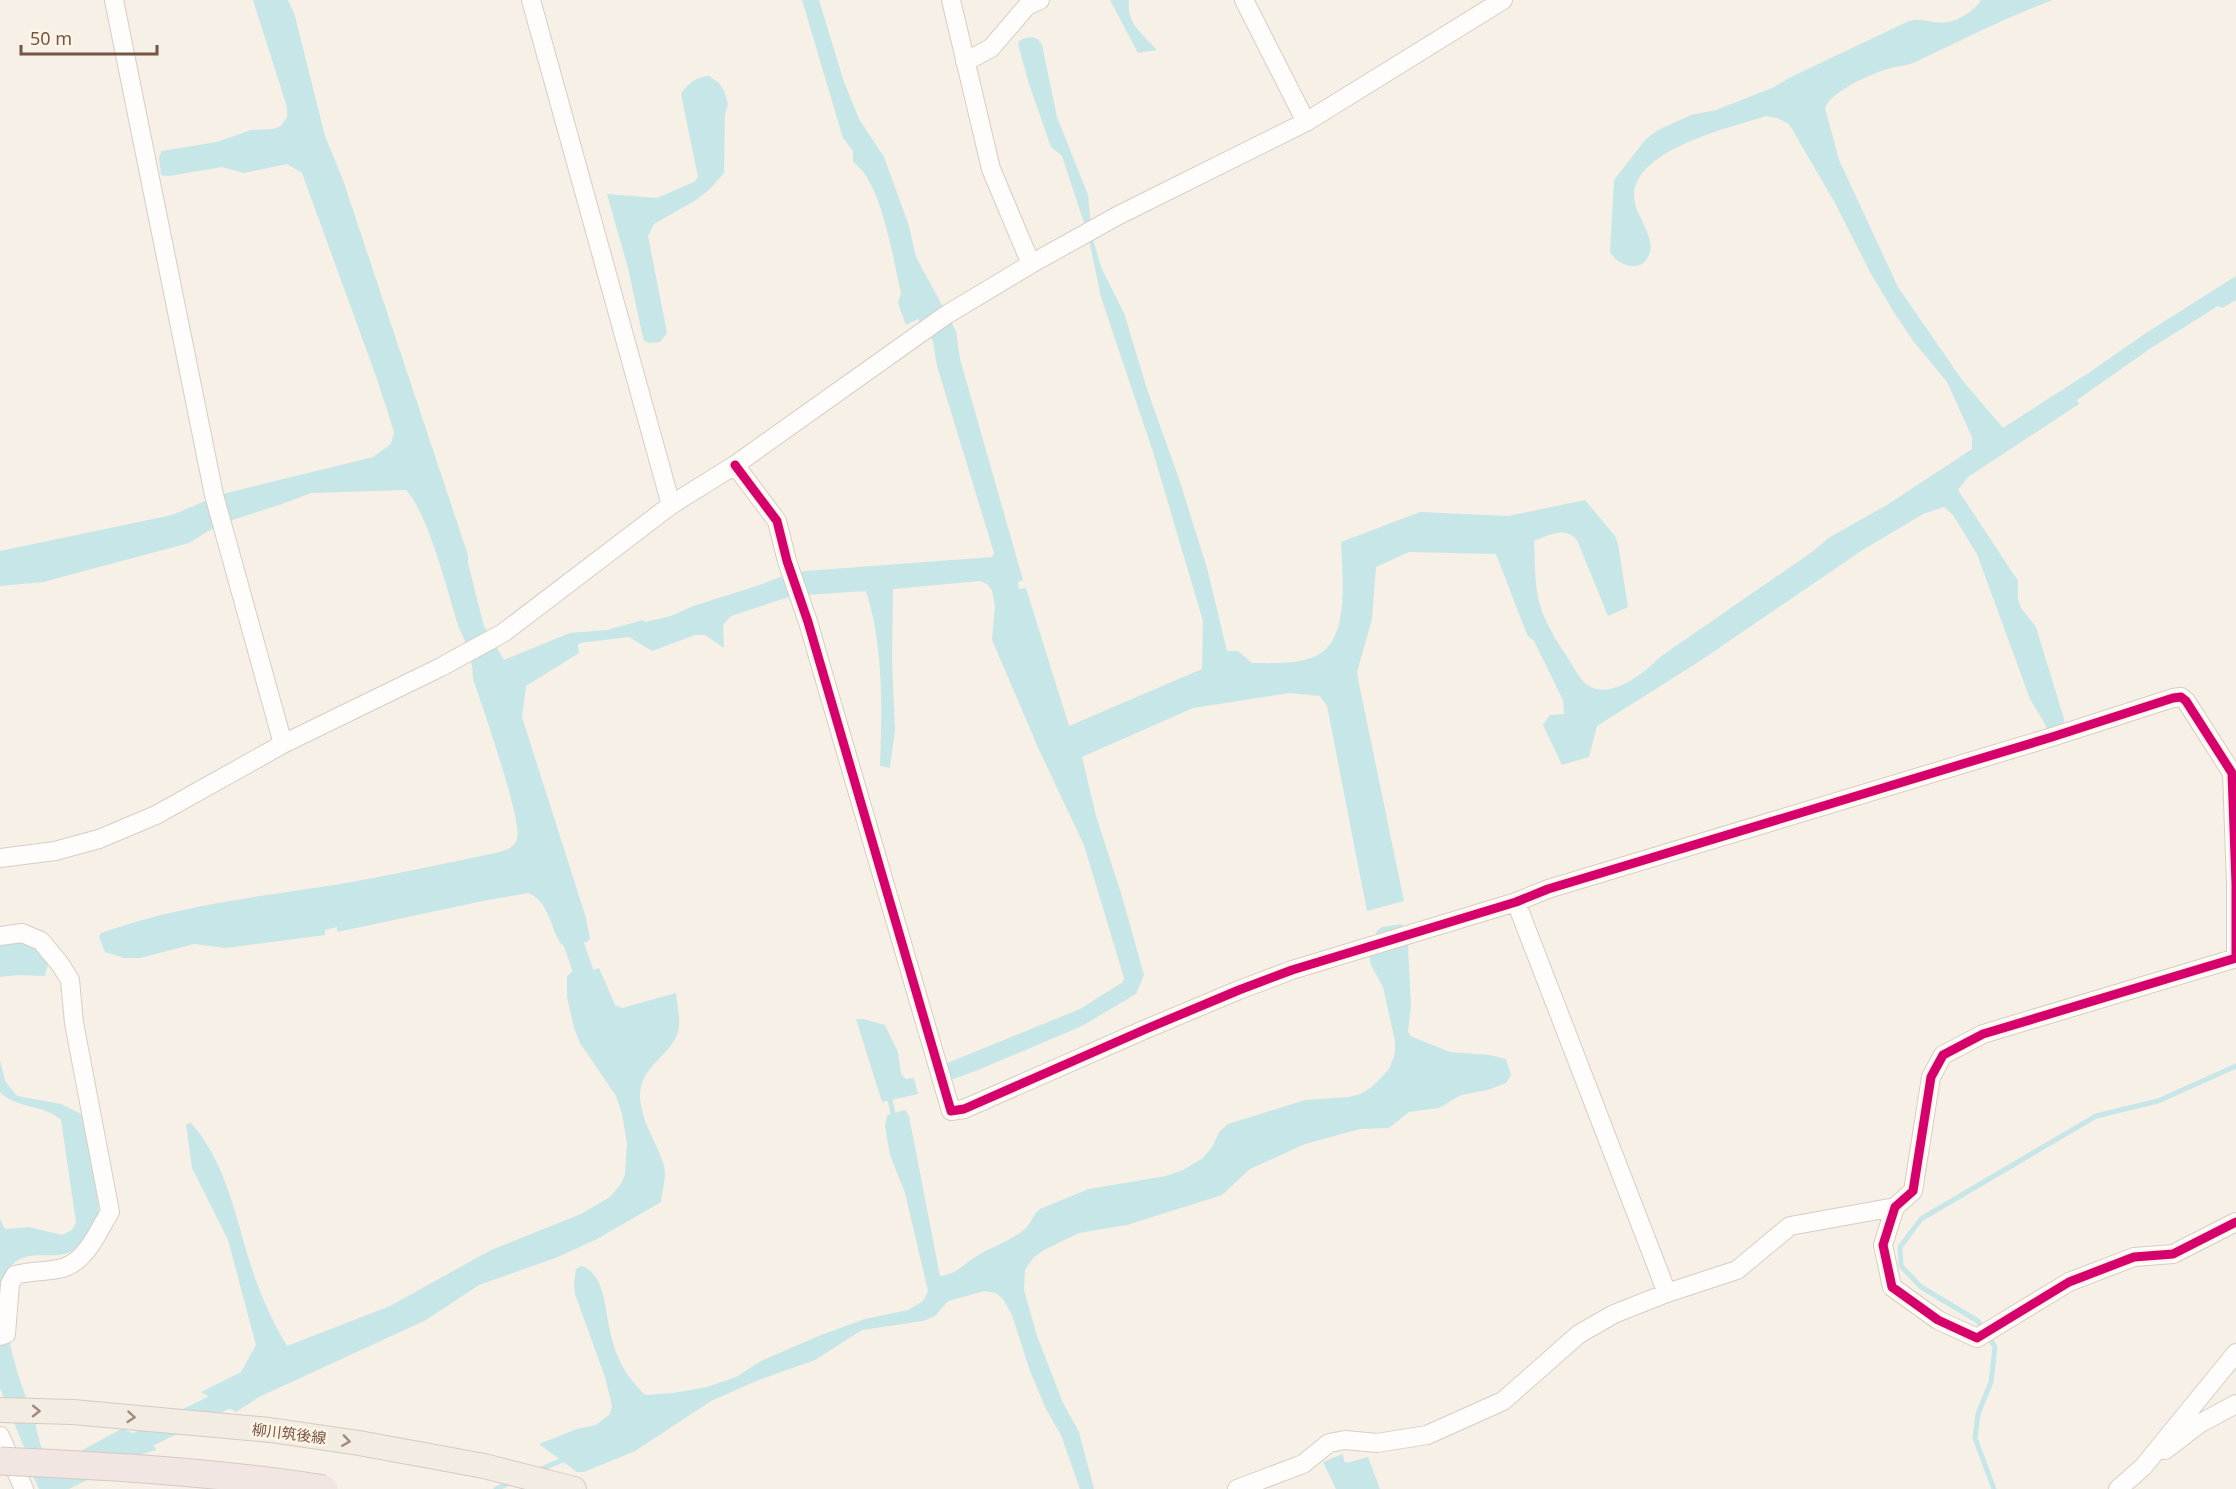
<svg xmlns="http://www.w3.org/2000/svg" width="2236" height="1489" viewBox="0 0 2236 1489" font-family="'Noto Sans','Noto Sans JP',sans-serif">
<rect width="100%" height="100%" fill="#f6f0e6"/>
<path fill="#c7e6e7" d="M 253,0 L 288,0 L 295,16 L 325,136 L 343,180 L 468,555 L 468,563 L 484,626 L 504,660 L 570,633 L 607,630 L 643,620 L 645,622 L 671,616 L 693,606 L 760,585 L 780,577 L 805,571 L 992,557 L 994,553 L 937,366 L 933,341 L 918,319 L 906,325 L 898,303 L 901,293 C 893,260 882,181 853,162 L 853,151 L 843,138 L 802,0 L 819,0 L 843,79 L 859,119 L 884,157 L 909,226 L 916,257 L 956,331 L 960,359 L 1023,580 L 1018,582 L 1019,589 L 1026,588 L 1069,726 L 1202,669 L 1203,621 L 1153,452 L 1101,297 L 1088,235 L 1062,156 L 1051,147 L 1029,84 L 1018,44 L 1019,41 C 1028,36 1037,35 1042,45 L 1057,117 L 1088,195 L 1092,236 L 1101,267 L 1124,313 L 1147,389 L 1179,479 L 1207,568 L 1227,651 L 1238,651 L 1252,663 C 1272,663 1304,665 1321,653 C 1350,633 1342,573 1341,542 L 1420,512 L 1508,516 L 1585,500 L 1615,536 L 1618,544 L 1628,607 L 1608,616 L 1577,540 C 1565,526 1549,535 1534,541 C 1535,560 1534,582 1539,601 C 1542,617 1557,642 1566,655 C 1572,664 1577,675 1584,682 C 1606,704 1645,673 1660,657 L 1812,552 L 1830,537 L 1887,505 L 1972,449 L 1972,437 L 1947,382 L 1914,342 L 1895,314 L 1871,274 L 1835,203 L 1789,124 L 1777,118 L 1766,116 C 1730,128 1624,151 1635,203 C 1638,218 1656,239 1649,255 C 1641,274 1618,266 1610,252 L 1614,180 L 1646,139 L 1658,130 L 1691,115 L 1716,110 L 1772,88 L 1793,76 L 1909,21 C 1922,17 1935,25 1948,22 C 1960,20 1975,10 1981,0 L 2053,0 C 2003,18 1961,41 1913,63 C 1906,66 1898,66 1891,68 C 1874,72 1830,92 1825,108 L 1839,160 L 1898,287 L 1962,380 L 2003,428 L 2087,374 L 2146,333 L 2236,276 L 2236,300 L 2222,308 L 2218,306 L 2151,348 L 2077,400 L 2079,404 L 1968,477 L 1958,490 L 2018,581 L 2018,599 L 2021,608 L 2036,627 L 2064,719 L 2063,733 L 2050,738 C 2047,724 2037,712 2030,699 L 1977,554 L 1953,515 L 1944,507 L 1923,514 L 1861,551 L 1697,663 L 1597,726 L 1589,757 L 1562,765 L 1543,725 L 1550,715 L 1564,714 L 1563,700 L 1534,641 L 1528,636 L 1524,627 L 1496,554 L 1409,552 L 1376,567 L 1372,619 L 1357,672 L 1358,679 L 1404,901 L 1367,911 L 1327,706 L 1320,696 L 1289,693 L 1193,708 L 1082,757 L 1096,816 L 1121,893 L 1144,975 L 1136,994 L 1082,1026 L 978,1070 L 945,1082 L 940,1066 L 1080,1009 L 1123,982 L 1124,978 L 1084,845 L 1040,752 L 992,640 L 995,606 L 992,590 L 987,584 L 980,581 L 893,589 L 892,660 L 895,729 L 890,768 L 880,766 C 882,709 884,647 866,591 L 792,596 L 731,616 L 723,625 L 724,648 L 705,635 L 695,635 L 652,651 L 629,637 L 580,643 L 578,645 L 579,653 L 526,686 L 522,717 L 586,918 L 590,939 L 587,942 L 575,943 L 565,946 L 561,944 C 550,927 549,901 528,893 L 483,901 L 337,932 L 337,927 L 325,930 L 325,935 L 226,948 L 194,944 L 140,958 L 124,958 L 105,952 L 99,937 L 101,933 C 176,906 256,897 334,885 C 388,876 442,864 495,853 C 505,850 514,849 517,839 C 523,822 481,702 473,679 C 473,660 466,643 458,625 C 448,593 428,513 406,490 L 311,493 L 282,504 L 220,524 L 189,543 L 43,582 L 0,586 L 0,551 L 172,515 L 222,494 L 373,457 L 391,444 L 394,432 L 377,379 L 302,173 L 287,164 L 244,173 L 222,167 L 169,176 L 161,175 L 159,157 L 162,151 L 217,142 L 251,130 L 273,129 L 281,126 L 287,117 L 287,107 Z
M 1110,0 L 1129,0 C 1126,24 1143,34 1157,50 L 1138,53 Z
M 709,76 L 719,83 L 724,91 L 728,104 L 725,114 L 724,173 L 710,189 L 696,200 L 654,224 L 648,236 L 667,333 L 660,342 L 649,343 L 644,341 L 642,333 L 628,268 L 607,194 L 657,198 L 694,182 L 698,177 L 681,94 C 688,83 696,77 709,76 Z
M 1402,924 L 1408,946 L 1411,1007 L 1408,1031 L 1410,1036 L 1450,1052 L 1490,1055 L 1506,1059 L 1511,1075 L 1506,1083 L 1488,1090 L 1461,1095 L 1439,1108 L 1409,1112 L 1389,1128 L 1360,1129 L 1305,1144 L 1250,1169 L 1222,1195 L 1127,1225 L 1079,1233 L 1044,1250 L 1033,1258 L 1025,1270 L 1024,1290 L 1037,1336 L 1063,1403 L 1079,1432 L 1094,1489 L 1080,1489 L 1061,1435 L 1046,1409 L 1030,1371 L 1012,1315 L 1003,1299 L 996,1293 L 985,1291 L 948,1301 L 935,1316 L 923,1321 L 862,1330 L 815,1360 L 756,1381 L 711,1401 L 635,1451 L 584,1472 L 577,1472 L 539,1444 L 577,1429 L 596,1425 L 610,1414 L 612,1406 L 605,1377 L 575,1294 L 574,1284 L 576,1269 L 581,1266 C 604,1272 605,1309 609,1326 C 611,1337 614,1348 618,1357 C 624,1372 634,1384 645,1395 L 673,1393 L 707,1387 L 736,1377 L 761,1361 L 821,1335 L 865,1319 L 908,1310 L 923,1301 L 928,1291 L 905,1193 L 890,1155 L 885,1126 L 887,1115 L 905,1110 L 909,1116 L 940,1276 C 956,1275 965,1263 977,1256 C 993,1246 1013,1240 1026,1228 C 1032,1222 1033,1214 1040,1209 L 1089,1189 L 1166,1176 L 1183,1170 L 1203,1158 L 1212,1147 L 1220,1131 L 1228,1124 L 1305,1100 L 1349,1097 L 1360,1094 L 1372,1087 L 1389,1069 L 1395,1054 L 1395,1041 L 1383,987 L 1371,965 L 1369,953 L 1377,931 L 1382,927 Z
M 20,943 C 33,947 42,951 48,964 L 45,976 L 18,975 L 0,977 L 0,944 Z
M 583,963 L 591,971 L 599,968 L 615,1005 L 622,1008 L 676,993 C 677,1004 680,1015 679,1026 C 677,1053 639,1065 640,1096 C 641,1122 657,1142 664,1166 C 667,1176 662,1192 661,1202 L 597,1239 L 558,1257 L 479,1285 L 426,1320 L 259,1397 L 236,1412 L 201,1392 L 241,1372 L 256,1345 L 228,1240 L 192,1168 L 186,1124 L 191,1123 C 227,1164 235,1216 251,1266 C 260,1294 272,1321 287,1346 L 390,1306 L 491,1250 L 581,1214 L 610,1197 L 620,1185 L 625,1175 L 627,1143 L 622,1114 L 616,1096 L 580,1043 L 574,1028 L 567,997 L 567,976 Z
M 856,1019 L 863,1019 L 885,1025 L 898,1052 L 901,1074 L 906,1079 L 914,1078 L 918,1094 L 882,1102 Z
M 0,1060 L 5,1081 L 17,1096 L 61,1104 L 81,1114 C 85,1132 102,1205 98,1218 C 93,1233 79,1251 64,1254 C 46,1258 26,1250 12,1265 L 0,1321 L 0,1219 L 4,1228 L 7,1229 L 29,1227 L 62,1235 L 72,1230 L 76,1222 L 61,1120 C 44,1104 16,1109 0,1092 Z
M 9,1338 C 14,1366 24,1392 34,1419 C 38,1431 38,1443 45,1454 L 77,1453 L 123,1428 L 155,1447 L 156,1450 L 138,1455 L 69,1489 L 39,1489 L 33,1476 L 35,1474 L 0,1388 L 0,1340 Z
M 1343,1454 L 1344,1461 L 1347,1463 L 1368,1457 L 1380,1489 L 1336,1489 L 1323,1462 Z"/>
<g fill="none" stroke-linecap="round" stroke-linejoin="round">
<path stroke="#c7e6e7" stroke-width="5" d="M 889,1095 L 894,1118
M 537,1471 L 567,1458
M 496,1489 L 512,1482
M 1994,1489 L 1975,1438 L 1978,1414 L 1991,1382 L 1995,1347 L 1978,1321 L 1921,1287 L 1901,1266 L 1900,1247 L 1921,1219 L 2096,1116 L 2158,1101 L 2236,1066"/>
<path stroke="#c7e6e7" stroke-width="20" d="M 565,919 L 589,988
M 119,1451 L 243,1391"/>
<g stroke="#d7cdc4" stroke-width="20">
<path id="minor" d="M 114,0 L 214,495 L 283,744
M 531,0 L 671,505
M 951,0 L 991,169 L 1031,264
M 1244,0 L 1306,122
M 965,62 L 991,48 L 1027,6 L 1040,0
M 735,465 L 777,521 L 787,561 L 808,622 L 951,1111 L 964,1109 L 1146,1029 L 1239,990 L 1292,970 L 1516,902 L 1548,889 L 2052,737 L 2173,698 L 2181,697 L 2186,701 L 2232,773 L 2236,884 L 2236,958 L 1983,1034 L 1943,1055 L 1931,1077 L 1913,1191 L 1895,1207 L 1883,1245 L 1892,1287 L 1938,1320 L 1977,1338 L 2069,1282 L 2134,1257 L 2173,1254 L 2236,1222
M 0,858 L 55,851 L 99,839 L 156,815 L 283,744 L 441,667 L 503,633 L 671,505 L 735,465 L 946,315 L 1031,264 L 1117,216 L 1306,122 L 1503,0
M 1516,902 L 1667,1293
M 0,936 L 22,933 L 41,941 L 60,964 L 70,980 L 74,1023 L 110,1212 C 96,1234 86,1264 58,1269 C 43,1272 29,1271 15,1275 L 10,1284 L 6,1334 L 0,1336
M 0,1436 L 24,1489
M 2165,1450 L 2199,1424 L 2236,1404
M 1237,1489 L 1303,1464 L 1329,1443 L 1345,1440 L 1377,1443 L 1427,1435 L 1503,1401 L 1579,1334 L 1614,1314 L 1667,1293 L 1737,1270 L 1790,1226 L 1895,1207
M 2118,1489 L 2143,1467 L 2236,1353"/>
</g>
<g stroke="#d5cac3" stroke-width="26">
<path id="major" d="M 0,1410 L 73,1412 L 270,1430 L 359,1443 L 484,1466 L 574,1489"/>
</g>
<use href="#minor" stroke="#fefdfb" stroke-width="18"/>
<use href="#major" stroke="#f2ece3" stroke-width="24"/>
<g stroke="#d5cac3" stroke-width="29" stroke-linecap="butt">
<path id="highway-bridge" d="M 0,1461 C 108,1466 217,1472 324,1489"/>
</g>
<use href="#highway-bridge" stroke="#f1e6e2" stroke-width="27"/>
<g stroke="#fff4e6" stroke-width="13">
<path id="cycleway" d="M 735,465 L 777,521 L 787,561 L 808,622 L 951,1111 L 964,1109 L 1146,1029 L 1239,990 L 1292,970 L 1516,902 L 1548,889 L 2052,737 L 2173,698 L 2181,697 L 2186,701 L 2232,773 L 2236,884 L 2236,958 L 1983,1034 L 1943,1055 L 1931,1077 L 1913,1191 L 1895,1207 L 1883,1245 L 1892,1287 L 1938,1320 L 1977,1338 L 2069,1282 L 2134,1257 L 2173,1254 L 2236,1222"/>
</g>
<use href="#cycleway" stroke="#d6006c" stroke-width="9"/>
</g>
<defs><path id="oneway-chevron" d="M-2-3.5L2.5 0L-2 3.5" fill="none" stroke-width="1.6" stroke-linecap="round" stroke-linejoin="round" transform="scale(1.5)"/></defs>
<g stroke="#a18a7c">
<use href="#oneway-chevron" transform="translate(36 1411) rotate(1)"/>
<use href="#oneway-chevron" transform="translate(131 1417) rotate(5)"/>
<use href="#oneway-chevron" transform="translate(346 1441) rotate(8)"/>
</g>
<g text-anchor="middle" stroke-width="5" stroke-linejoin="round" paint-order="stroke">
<g font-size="15" fill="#755545" stroke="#fff4e6">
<text transform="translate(289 1434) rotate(7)" y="5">柳川筑後線</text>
</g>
</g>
<path d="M21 45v9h136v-9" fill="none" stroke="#755545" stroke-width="3"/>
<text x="30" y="45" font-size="18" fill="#755545" stroke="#fff4e6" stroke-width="4.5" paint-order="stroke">50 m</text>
</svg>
